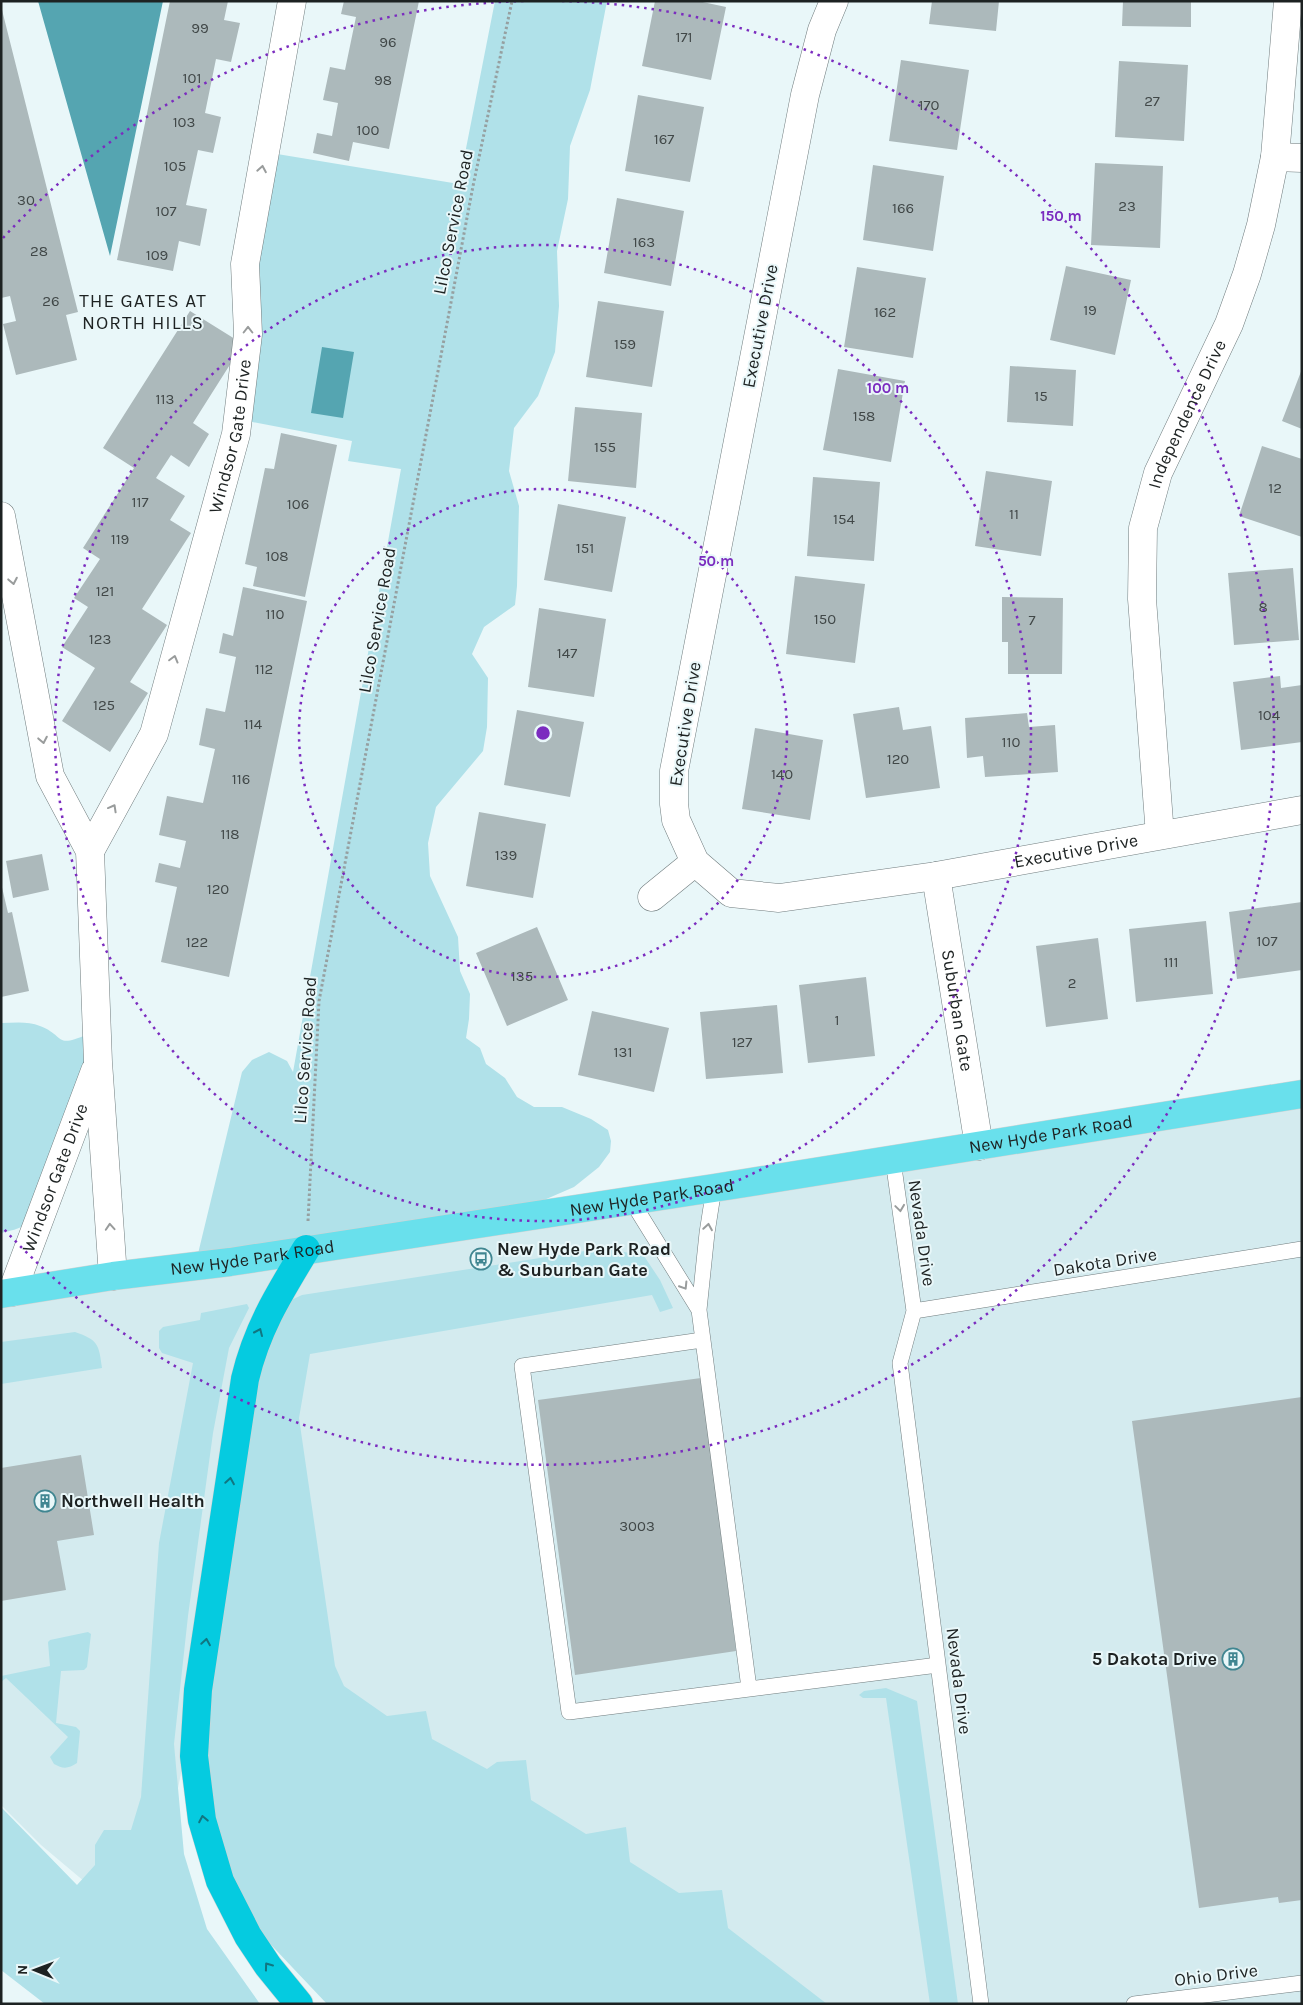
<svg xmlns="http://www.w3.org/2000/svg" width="1303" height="2005" viewBox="0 0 1303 2005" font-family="Karla,sans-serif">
<rect width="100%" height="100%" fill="#e9f7f9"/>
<path fill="#d4ebef" d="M 1302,1095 L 1302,2004 L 727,2004 L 198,1690 L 148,1935 L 41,1845 L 1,1805 L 1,1294 Z"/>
<path fill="#b0e1e9" d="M 495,1 L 607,1 L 590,90 L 570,146 L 568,199 L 557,251 L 559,306 L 555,352 L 538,396 L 514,428 L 509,471 L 519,506 L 517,586 L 515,605 L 484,627 L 472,654 L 488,678 L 487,727 L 483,751 L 436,807 L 428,843 L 430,876 L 458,937 L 460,971 L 470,994 L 469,1019 L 466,1038 L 480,1048 L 486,1064 L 505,1078 L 517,1097 L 534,1107 L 562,1107 L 591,1119 L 608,1130 L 611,1141 L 610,1152 L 599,1167 L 574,1187 L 521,1210 L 195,1266 L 242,1072 L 252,1060 L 269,1052 L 287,1061 L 293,1072 L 401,469 L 348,461 L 352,441 L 237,419 L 265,152 L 459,184 Z
M 1,1023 C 14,1023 28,1021 40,1026 C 66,1036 54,1049 88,1034 C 85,1093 56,1131 38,1184 C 33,1198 37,1213 26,1224 C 20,1229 9,1231 1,1233 Z
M 604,1248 L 644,1256 L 660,1280 L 673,1308 L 660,1312 L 652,1295 L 310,1354 L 299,1418 L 335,1666 L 344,1686 L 387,1716 L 426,1711 L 432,1739 L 487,1769 L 497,1762 L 526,1760 L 531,1800 L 586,1834 L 626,1827 L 630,1862 L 679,1893 L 722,1890 L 728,1928 L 827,2004 L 327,2004 L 257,1930 L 225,1872 L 204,1783 L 205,1704 L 247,1432 L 266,1347 L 289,1301 L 302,1295 Z
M 247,1304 L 249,1308 L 229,1348 L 213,1433 L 188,1616 L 174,1744 L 184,1854 L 207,1929 L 260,2004 L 45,2004 L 1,1970 L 1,1807 L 77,1885 L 95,1865 L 95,1845 L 104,1830 L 131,1830 L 141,1797 L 159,1543 L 193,1363 L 162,1353 L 159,1348 L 159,1331 L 163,1327 L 200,1320 L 201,1313 Z
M 75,1332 C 98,1340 99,1344 102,1368 L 1,1384 L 1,1342 Z
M 88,1632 L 91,1634 L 87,1667 L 84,1670 L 61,1671 L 56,1723 L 76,1727 L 80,1731 L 77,1763 C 68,1769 63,1769 54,1764 L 50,1757 L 68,1737 L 6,1678 L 1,1682 L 1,1676 L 50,1666 L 48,1642 L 50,1640 Z
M 886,1688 L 917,1701 L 958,2004 L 930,2004 L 886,1698 L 863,1698 L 859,1695 L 864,1691 Z"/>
<path fill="#55a5b1" d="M 38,1 L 163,1 L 110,256 Z
M 322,347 L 354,352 L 343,418 L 311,413 Z"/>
<path fill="#acb9bb" d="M 170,1 L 228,1 L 224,20 L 240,23 L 231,62 L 216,59 L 205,113 L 221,117 L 213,153 L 198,150 L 186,205 L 207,209 L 200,246 L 179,241 L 173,271 L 117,260 Z
M 344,1 L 419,1 L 389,149 L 353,142 L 349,161 L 313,153 L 317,133 L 332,136 L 338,103 L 323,100 L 330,67 L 345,70 L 356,17 L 341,14 Z
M 655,1 L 698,1 L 726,7 L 711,80 L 642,66 Z
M 932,1 L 999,1 L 996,31 L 929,24 Z
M 1123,1 L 1191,1 L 1191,27 L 1122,26 Z
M 1,6 L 78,312 L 66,315 L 77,360 L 16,375 L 3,324 L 16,321 L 10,296 L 1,298 Z
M 901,60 L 969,70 L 957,150 L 889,141 Z
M 1119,61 L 1188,65 L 1184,141 L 1115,137 Z
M 638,95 L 704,107 L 690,182 L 625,171 Z
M 1095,163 L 1163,166 L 1160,248 L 1091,245 Z
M 873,165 L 944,176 L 933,251 L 863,240 Z
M 617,198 L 684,211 L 671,286 L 604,273 Z
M 1066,266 L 1131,280 L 1115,355 L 1050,340 Z
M 857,267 L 926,278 L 913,358 L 844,347 Z
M 598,301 L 664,311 L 652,387 L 586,377 Z
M 190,311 L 243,344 L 193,423 L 209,434 L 189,467 L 171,455 L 156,478 L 185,496 L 170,520 L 191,533 L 142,609 L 167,625 L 130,682 L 148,693 L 110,752 L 62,721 L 95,668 L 62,647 L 88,607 L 74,598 L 100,559 L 83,548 L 134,468 L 103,448 Z
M 1010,366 L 1076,370 L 1073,426 L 1007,422 Z
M 838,369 L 905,381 L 891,462 L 823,450 Z
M 1302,369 L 1302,429 L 1282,421 Z
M 575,407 L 642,413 L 636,488 L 568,481 Z
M 281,433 L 337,445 L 305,597 L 253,586 L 257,567 L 245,564 L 265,468 L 274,469 Z
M 1262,446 L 1302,459 L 1302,537 L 1239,516 Z
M 986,471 L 1052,481 L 1041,556 L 975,546 Z
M 813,477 L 880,482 L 874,561 L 807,556 Z
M 558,504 L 626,517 L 612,592 L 544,580 Z
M 1293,568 L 1299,640 L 1234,645 L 1228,573 Z
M 795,576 L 865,584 L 855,663 L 786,654 Z
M 243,587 L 307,601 L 229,977 L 161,962 L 177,887 L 155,882 L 159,863 L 180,868 L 186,841 L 159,835 L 167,796 L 203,803 L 215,749 L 199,745 L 206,708 L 225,712 L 236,657 L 219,653 L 223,633 L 233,636 Z
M 1002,597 L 1063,598 L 1062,674 L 1008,674 L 1008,642 L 1002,642 Z
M 539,608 L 606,619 L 594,697 L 528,687 Z
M 1280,676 L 1281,688 L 1302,685 L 1302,742 L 1241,750 L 1233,682 Z
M 899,707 L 903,730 L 931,726 L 940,788 L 866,798 L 853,714 Z
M 517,710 L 584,722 L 570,797 L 504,785 Z
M 1027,713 L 1029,727 L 1055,725 L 1058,772 L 985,777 L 983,756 L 967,758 L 965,718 Z
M 755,728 L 823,740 L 810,820 L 742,809 Z
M 479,812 L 546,824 L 533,898 L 466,886 Z
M 42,854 L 49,890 L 13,898 L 6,861 Z
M 1,883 L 8,913 L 12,912 L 29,991 L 1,997 Z
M 1302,902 L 1302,970 L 1237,979 L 1229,912 Z
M 1206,921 L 1213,994 L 1136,1002 L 1129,929 Z
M 537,927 L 568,1000 L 507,1026 L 476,953 Z
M 1098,938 L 1108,1019 L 1046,1027 L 1036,946 Z
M 866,977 L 875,1056 L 808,1063 L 799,985 Z
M 777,1005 L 783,1073 L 706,1079 L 700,1012 Z
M 592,1011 L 669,1028 L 654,1092 L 578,1075 Z
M 701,1378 L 736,1651 L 575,1675 L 538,1400 Z
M 1302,1397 L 1302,1900 L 1279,1903 L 1278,1897 L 1199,1908 L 1132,1421 Z
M 81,1455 L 94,1535 L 57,1541 L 66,1590 L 1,1601 L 1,1468 Z"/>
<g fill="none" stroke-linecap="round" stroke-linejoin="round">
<g stroke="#707c7e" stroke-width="16">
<path id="lane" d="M 893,1160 L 914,1311 L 900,1363 L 981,2004
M 714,1188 L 707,1233 L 699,1310 L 749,1688
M 631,1200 L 699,1310
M 914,1311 L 1302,1249
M 702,1340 L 522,1366 L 569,1712 L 938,1665
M 1134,2004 L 1302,1983"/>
</g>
<g stroke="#707c7e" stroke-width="29">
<g id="street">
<path id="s1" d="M 834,1 L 822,30 L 805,95 L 674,771 L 674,804 L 676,820 L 695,862 L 731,893 L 779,898 L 936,876 L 1302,810"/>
<path d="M 1275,157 L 1302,158"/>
<path d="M 1,516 L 50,776 L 90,851 L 98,1062 L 113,1276"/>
<path id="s2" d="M 1160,835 L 1142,599 L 1143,528 L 1158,473 L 1229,324 L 1247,274 L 1261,225 L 1275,157 L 1288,1"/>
<path id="s3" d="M 90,851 L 154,734 L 236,434 L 248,334 L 245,264 L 292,1"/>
<path id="s4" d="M 936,876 L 979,1146"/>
<path d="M 652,897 L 695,862"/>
<path id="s5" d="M 12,1292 L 95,1071"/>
</g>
</g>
<g stroke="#d2d3d3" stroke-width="29">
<g id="primary">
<path id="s6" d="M 1,1294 L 113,1276 L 230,1262 L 714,1188 L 1302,1094"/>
</g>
</g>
<g stroke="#d2d3d3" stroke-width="29">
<path id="highway" d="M 299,2004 L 268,1966 L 248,1936 L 220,1881 L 202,1820 L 194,1756 L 198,1690 L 245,1379 C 257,1328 280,1292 306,1249"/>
</g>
<path stroke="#96a0a1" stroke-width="3" stroke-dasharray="2.5 2.5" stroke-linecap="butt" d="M 308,1221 L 319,1001 L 473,186 L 512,1"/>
<use href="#lane" stroke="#fff" stroke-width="15"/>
<use href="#street" stroke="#fff" stroke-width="28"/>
<use href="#primary" stroke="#69e0ec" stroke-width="28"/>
<use href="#highway" stroke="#05cbe0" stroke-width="28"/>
</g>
<defs><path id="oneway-chevron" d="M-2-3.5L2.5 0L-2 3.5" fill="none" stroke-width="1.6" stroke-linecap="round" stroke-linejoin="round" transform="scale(1.25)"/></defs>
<g stroke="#999c9c">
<use href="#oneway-chevron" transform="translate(262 169) rotate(-80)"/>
<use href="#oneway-chevron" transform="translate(248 330) rotate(-90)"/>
<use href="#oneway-chevron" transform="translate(13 581) rotate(79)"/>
<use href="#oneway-chevron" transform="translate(174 659) rotate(-75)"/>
<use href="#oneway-chevron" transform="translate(43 740) rotate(79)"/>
<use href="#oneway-chevron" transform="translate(113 808) rotate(-61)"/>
<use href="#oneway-chevron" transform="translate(900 1208) rotate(82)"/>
<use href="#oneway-chevron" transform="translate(110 1227) rotate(-94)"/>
<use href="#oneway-chevron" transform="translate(708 1227) rotate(-81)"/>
<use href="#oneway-chevron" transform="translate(684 1286) rotate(58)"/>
</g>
<g stroke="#117681">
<use href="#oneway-chevron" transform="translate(259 1332) rotate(-66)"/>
<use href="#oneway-chevron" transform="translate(230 1481) rotate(-81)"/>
<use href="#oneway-chevron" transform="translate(206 1642) rotate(-81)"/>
<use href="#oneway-chevron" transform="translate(203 1819) rotate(-101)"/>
<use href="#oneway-chevron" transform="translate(268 1966) rotate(-126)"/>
</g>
<g fill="none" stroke="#7b2cbf" stroke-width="2.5" stroke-dasharray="2.5 5">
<circle cx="543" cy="733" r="244"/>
<circle cx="543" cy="733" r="488"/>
<path d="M3 238A732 732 0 0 1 524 1M562 1A732 732 0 1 1 3 1228"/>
</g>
<defs>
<g id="bus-ring" transform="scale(1.125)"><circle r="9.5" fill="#e9f7f9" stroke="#408691" stroke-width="1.5"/><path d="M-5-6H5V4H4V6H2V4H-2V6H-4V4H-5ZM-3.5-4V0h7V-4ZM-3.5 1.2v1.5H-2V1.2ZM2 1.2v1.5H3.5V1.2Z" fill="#408691"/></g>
<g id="building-ring" transform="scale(1.125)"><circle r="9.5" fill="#e9f7f9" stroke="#408691" stroke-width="1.5"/><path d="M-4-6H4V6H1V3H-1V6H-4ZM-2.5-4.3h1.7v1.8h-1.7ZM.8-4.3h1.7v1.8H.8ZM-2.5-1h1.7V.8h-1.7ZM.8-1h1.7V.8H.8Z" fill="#408691"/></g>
</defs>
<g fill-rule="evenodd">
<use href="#bus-ring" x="481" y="1259"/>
<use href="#building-ring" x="45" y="1501"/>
<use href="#building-ring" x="1233" y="1659"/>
</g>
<g text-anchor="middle" stroke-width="4" stroke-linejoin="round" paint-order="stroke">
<g font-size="15" fill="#414848">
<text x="200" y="33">99</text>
<text x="684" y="42">171</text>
<text x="388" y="47">96</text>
<text x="192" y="83">101</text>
<text x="383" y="85">98</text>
<text x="1152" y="106">27</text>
<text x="929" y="110">170</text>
<text x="184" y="127">103</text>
<text x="368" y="135">100</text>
<text x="664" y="144">167</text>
<text x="175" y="171">105</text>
<text x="26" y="205">30</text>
<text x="1127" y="211">23</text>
<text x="903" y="213">166</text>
<text x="166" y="216">107</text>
<text x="644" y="247">163</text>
<text x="39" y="256">28</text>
<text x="157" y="260">109</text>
<text x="51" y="306">26</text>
<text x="1090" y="315">19</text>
<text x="885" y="317">162</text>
<text x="625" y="349">159</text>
<text x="1041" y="401">15</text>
<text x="165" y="404">113</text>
<text x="864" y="421">158</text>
<text x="605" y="452">155</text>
<text x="1275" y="493">12</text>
<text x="140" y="507">117</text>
<text x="298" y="509">106</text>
<text x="1014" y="519">11</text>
<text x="844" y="524">154</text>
<text x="120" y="544">119</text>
<text x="585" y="553">151</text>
<text x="277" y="561">108</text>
<text x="105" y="596">121</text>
<text x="1263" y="612">8</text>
<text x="275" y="619">110</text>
<text x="825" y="624">150</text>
<text x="1032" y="625">7</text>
<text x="100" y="644">123</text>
<text x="567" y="658">147</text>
<text x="264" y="674">112</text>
<text x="104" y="710">125</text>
<text x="1269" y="720">104</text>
<text x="253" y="729">114</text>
<text x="1011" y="747">110</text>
<text x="898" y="764">120</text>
<text x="782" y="779">140</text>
<text x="241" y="784">116</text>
<text x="230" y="839">118</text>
<text x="506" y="860">139</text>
<text x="218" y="894">120</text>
<text x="1267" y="946">107</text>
<text x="197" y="947">122</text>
<text x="1171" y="967">111</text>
<text x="522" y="981">135</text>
<text x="1072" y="988">2</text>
<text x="837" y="1025">1</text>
<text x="742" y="1047">127</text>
<text x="623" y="1057">131</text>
<text x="637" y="1531">3003</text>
</g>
<g font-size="18" fill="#1d2222" stroke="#e9f7f9">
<text transform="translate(453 222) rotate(-79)" y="6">Lilco Service Road</text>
<text transform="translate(760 326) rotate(-79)" y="6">Executive Drive</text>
<text dy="6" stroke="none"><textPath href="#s2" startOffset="430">Independence Drive</textPath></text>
<text dy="6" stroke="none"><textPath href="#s3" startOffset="441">Windsor Gate Drive</textPath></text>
<text transform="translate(377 620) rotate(-80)" y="6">Lilco Service Road</text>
<text transform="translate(685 724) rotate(-81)" y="6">Executive Drive</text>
<text dy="6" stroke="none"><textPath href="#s1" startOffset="1279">Executive Drive</textPath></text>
<text dy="6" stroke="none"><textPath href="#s4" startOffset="136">Suburban Gate</textPath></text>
<text transform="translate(305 1050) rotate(-86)" y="6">Lilco Service Road</text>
<text dy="6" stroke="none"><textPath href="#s6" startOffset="1062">New Hyde Park Road</textPath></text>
<text dy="6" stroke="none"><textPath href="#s5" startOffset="122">Windsor Gate Drive</textPath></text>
<text dy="6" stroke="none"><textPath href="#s6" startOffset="658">New Hyde Park Road</textPath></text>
<text transform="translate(922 1233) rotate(82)" y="6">Nevada Drive</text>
<text dy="6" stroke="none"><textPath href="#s6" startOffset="254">New Hyde Park Road</textPath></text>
<text transform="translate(1105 1262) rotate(-9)" y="6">Dakota Drive</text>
<text transform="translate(959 1681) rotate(83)" y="6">Nevada Drive</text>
<text transform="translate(1216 1975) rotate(-7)" y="6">Ohio Drive</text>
</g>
<g font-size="18" font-weight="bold" fill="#1d2222" stroke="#e9f7f9" text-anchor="start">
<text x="497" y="1255">New Hyde Park Road<tspan x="497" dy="21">&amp; Suburban Gate</tspan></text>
<text x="61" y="1507">Northwell Health</text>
<text x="1217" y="1665" text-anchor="end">5 Dakota Drive</text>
</g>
<g font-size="19" letter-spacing="1" fill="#1d2222" stroke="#e9f7f9">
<text x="143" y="307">THE GATES AT<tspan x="143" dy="22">NORTH HILLS</tspan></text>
</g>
</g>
<circle cx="543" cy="733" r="8" fill="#7b2cbf" stroke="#e9f7f9" stroke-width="2.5"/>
<g font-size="15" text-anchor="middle" font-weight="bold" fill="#7b2cbf" stroke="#e9f7f9" stroke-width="4" stroke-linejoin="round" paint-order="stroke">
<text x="1061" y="221">150 m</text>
<text x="888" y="393">100 m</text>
<text x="716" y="566">50 m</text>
</g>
<rect width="1303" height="2005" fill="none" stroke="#1d2222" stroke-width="5"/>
<g transform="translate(35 1970) rotate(271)" stroke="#e9f7f9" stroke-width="4" paint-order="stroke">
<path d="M0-4L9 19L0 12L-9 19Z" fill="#1d2222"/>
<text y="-8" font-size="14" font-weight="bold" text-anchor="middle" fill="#1d2222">N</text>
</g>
</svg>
